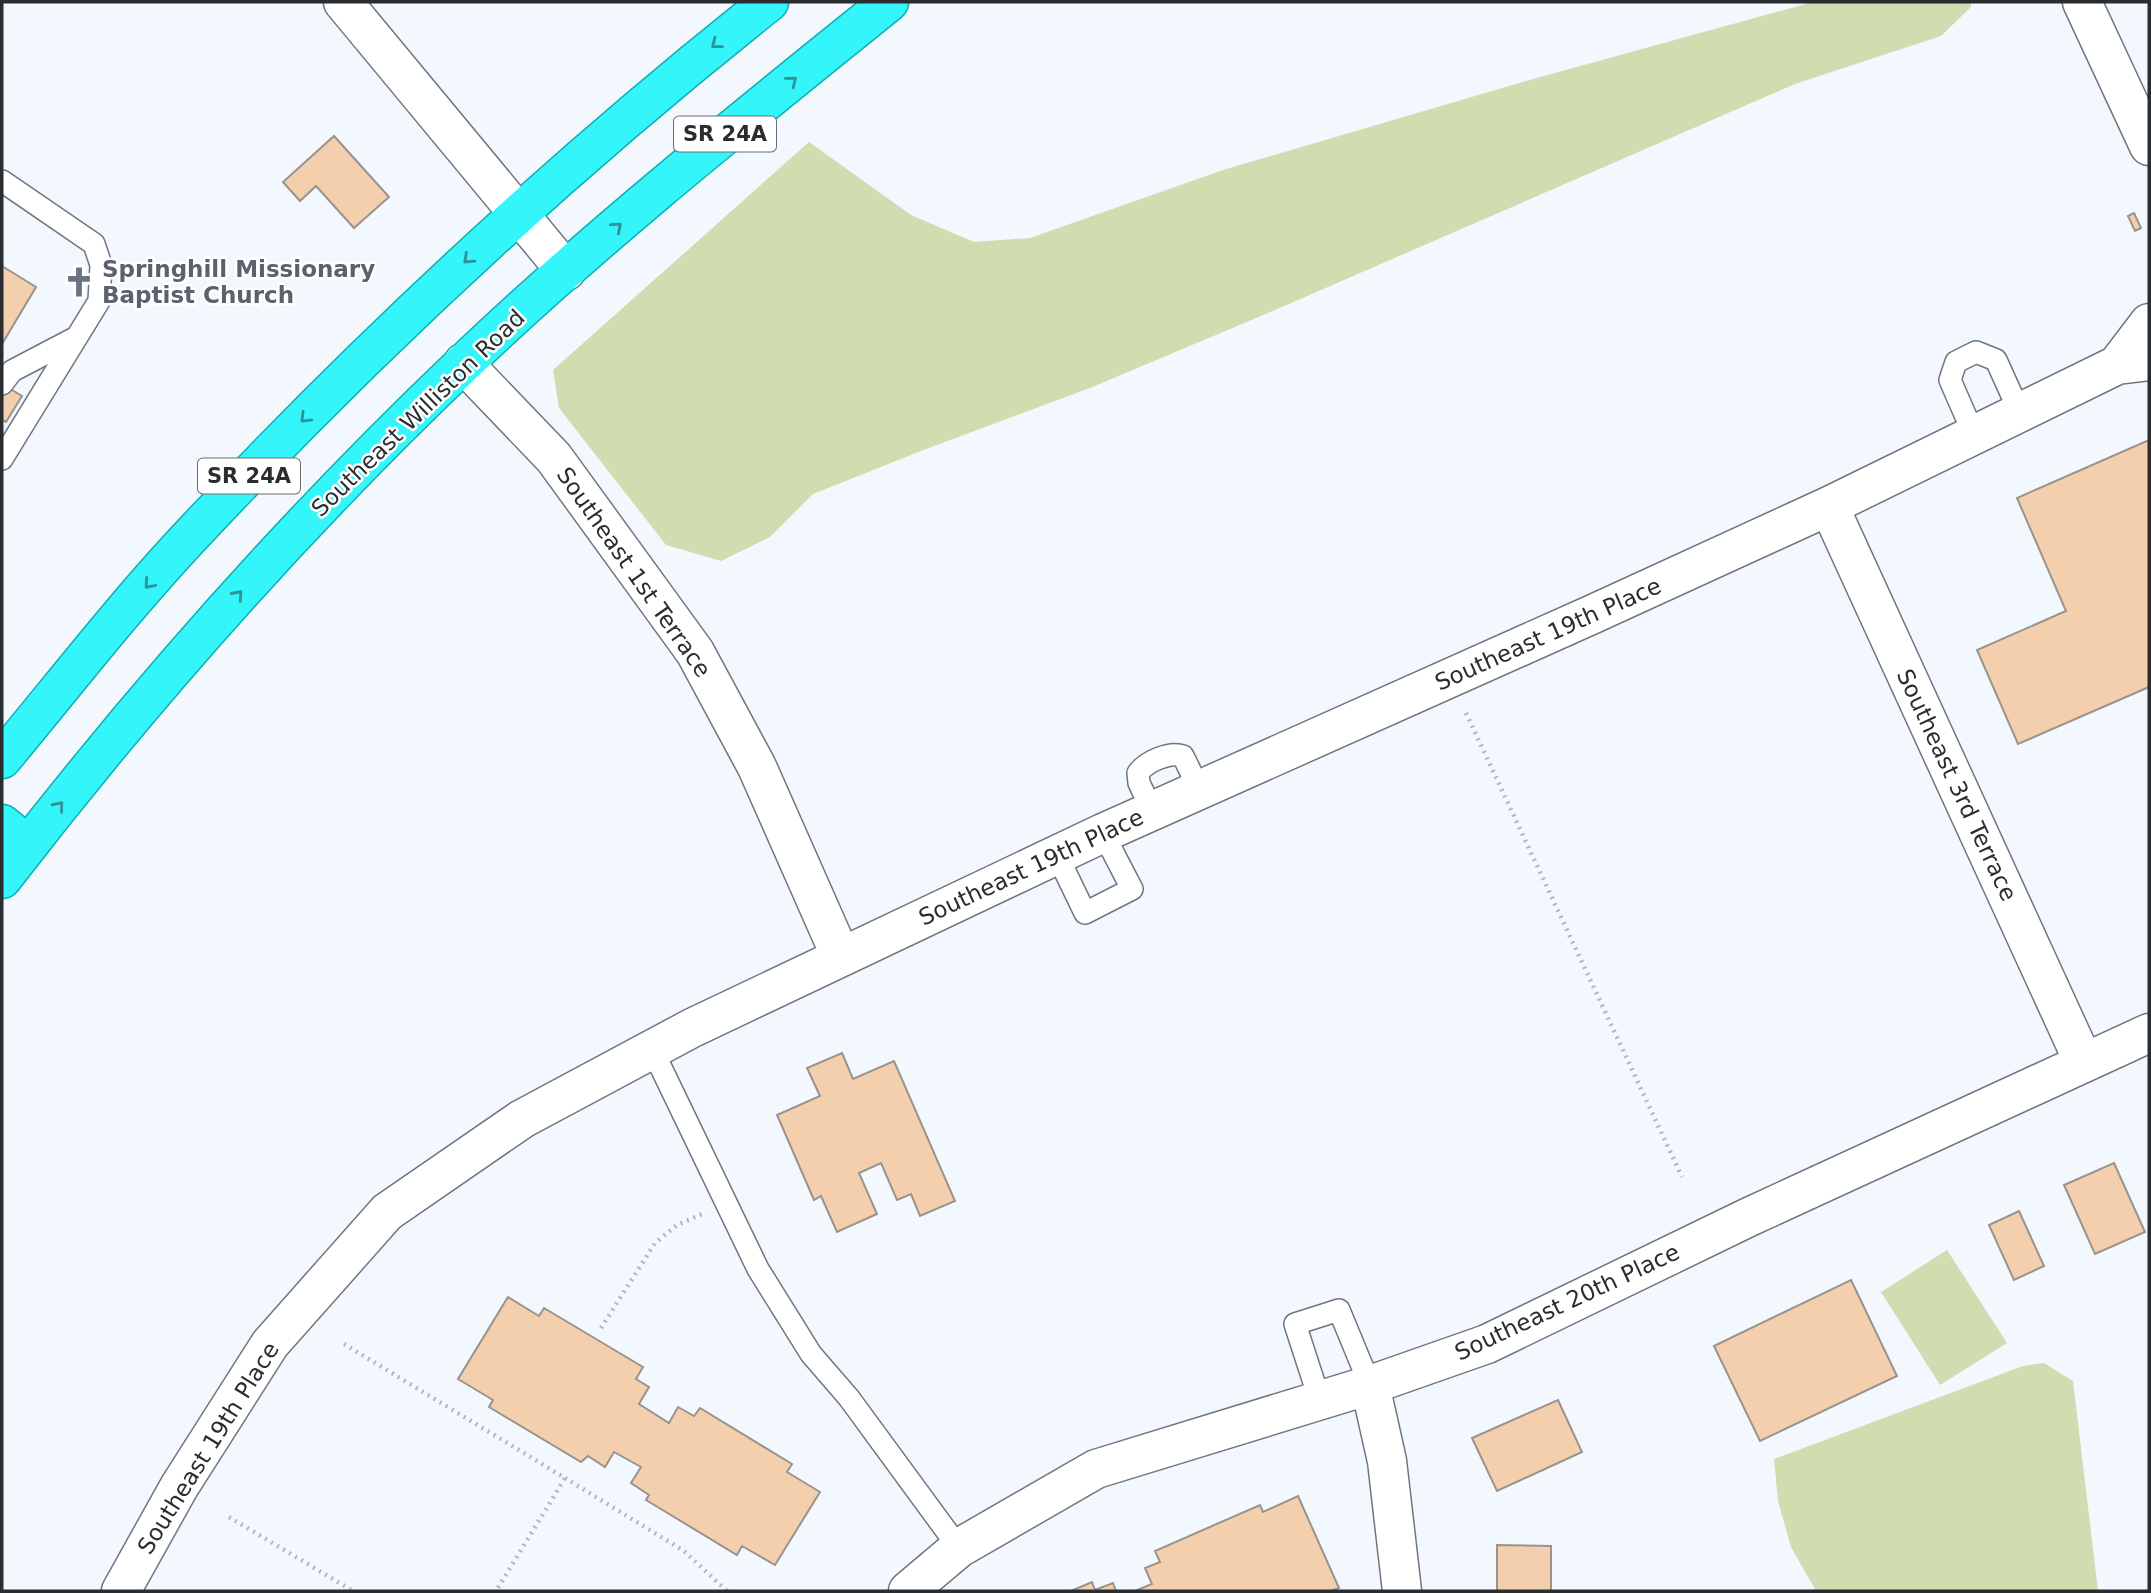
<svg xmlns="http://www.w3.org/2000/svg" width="2151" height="1593" viewBox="0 0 2151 1593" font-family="'DejaVu Sans',sans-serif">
<rect width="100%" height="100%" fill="#f3f8ff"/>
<path fill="#d1dcb0" d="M 1813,2 L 1971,2 L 1971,7 L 1941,36 L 1795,84 L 1268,313 L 1090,388 L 926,449 L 813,494 L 770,537 L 721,561 L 666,545 L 559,408 L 553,370 L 809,142 L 911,215 L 974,242 L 1030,238 L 1223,170 L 1533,79 Z
M 1947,1250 L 2007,1343 L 1940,1385 L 1881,1292 Z
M 2044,1363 L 2073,1381 L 2098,1591 L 1816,1591 L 1791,1547 L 1778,1501 L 1774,1459 L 2023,1366 Z"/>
<path fill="#f3cfad" stroke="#9a938c" stroke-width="2" d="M 334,136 L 389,197 L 354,228 L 316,186 L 300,201 L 283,182 Z
M 2134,213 L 2141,228 L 2135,231 L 2128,216 Z
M 2,266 L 36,287 L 2,344 Z
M 2,384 L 22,396 L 6,422 L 2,420 Z
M 2149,440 L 2149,687 L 2018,744 L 1977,650 L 2066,611 L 2017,498 Z
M 842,1053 L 853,1079 L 894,1061 L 955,1201 L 920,1216 L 911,1194 L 897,1200 L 881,1163 L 859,1173 L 877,1214 L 837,1232 L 821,1196 L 814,1200 L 777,1115 L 820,1096 L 807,1068 Z
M 2114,1163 L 2145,1232 L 2095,1254 L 2064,1185 Z
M 2019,1211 L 2044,1266 L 2014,1280 L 1989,1225 Z
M 1851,1280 L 1897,1376 L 1760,1441 L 1714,1346 Z
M 508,1297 L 539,1316 L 544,1308 L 643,1367 L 636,1379 L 649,1387 L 639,1404 L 669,1423 L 678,1407 L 694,1416 L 700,1408 L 792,1464 L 787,1472 L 820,1492 L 775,1565 L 742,1546 L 737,1555 L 646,1500 L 649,1495 L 631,1483 L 641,1467 L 614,1452 L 605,1467 L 588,1456 L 581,1462 L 489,1407 L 493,1400 L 458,1379 Z
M 1558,1400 L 1582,1452 L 1497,1491 L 1472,1438 Z
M 1298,1496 L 1339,1588 L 1331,1591 L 1135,1591 L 1152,1584 L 1145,1568 L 1160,1562 L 1155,1551 L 1260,1505 L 1263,1512 Z
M 1497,1545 L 1551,1546 L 1551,1591 L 1497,1591 Z
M 1092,1582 L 1095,1590 L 1113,1583 L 1116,1591 L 1071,1591 Z"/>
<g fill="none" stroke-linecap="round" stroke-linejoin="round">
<g stroke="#70767d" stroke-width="24">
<path id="service" d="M 2,181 L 94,244 L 101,265 L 99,301 L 2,459
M 2,384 L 12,371 L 75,338
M 1974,435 L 1950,380 L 1956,362 L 1976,352 L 1996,360 L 2020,413
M 1152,810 L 1139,783 L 1138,773 C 1146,762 1169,751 1183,756 L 1199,789
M 1057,855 L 1085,913 L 1132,889 L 1103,833
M 652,1049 L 758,1269 L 811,1354 L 849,1398 L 959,1548
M 1320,1401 L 1295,1324 L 1339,1310 L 1370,1385"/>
</g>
<g stroke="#70767d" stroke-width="41">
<path id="minor" d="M 343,2 L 566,271
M 463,363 L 554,458 L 695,652 L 757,767 L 841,957
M 2117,365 L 2149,323
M 1829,506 L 2084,1063
M 1370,1385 L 1387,1461 L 1402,1591
M 121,1591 L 179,1487 L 270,1344 L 387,1212 L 522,1119 L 692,1028 L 1103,833 L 1591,615 L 1829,506 L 2117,365 L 2149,361
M 908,1591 L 959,1548 L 1096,1469 L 1370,1385 L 1487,1344 L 1749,1217 L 2149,1033"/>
</g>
<g stroke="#70767d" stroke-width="41">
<path id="tertiary" d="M 2082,2 L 2149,146"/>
</g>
<g stroke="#0faeb2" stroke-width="41">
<path id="trunk" d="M 2,759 C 62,687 120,612 184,543 C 366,348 561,167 769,2
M 2,824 L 28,845
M 2,879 C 143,696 296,523 463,364 C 597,236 744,119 889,2"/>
</g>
<path stroke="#b3b7bd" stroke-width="4.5" stroke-dasharray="2 5" stroke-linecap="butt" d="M 1466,713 L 1682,1177
M 601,1328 L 655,1243 L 677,1225 L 702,1214
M 344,1344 L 565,1478 L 496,1591
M 565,1478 L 684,1551 L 727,1591
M 229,1517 L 353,1591"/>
<use href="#service" stroke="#fff" stroke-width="21"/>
<use href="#minor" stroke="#fff" stroke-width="38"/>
<use href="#tertiary" stroke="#fff" stroke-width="38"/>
<use href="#trunk" stroke="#34f6fa" stroke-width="38"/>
</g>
<defs><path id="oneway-chevron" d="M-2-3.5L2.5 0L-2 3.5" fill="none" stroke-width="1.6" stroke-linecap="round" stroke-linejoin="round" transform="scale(1.75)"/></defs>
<g stroke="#2f9295">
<use href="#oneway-chevron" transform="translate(716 44) rotate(142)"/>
<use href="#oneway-chevron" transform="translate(792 81) rotate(-39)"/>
<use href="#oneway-chevron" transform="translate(617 227) rotate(-41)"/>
<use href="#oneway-chevron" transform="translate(468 259) rotate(137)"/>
<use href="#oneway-chevron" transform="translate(305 418) rotate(135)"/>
<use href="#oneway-chevron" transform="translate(149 584) rotate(131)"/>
<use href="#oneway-chevron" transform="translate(238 595) rotate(-48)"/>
<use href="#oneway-chevron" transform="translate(59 806) rotate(-51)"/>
</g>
<defs>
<g id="church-bare" transform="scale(2.415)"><path d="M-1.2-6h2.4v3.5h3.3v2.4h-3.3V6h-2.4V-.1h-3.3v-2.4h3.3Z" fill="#6b7280" stroke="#fff" stroke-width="2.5" paint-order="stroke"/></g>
</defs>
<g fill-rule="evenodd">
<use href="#church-bare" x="79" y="282"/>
</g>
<g text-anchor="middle" stroke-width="5" stroke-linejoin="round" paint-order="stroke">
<g fill="#fff" stroke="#6a6c6e" stroke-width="2">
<rect x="674" y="116.5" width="102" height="35" rx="5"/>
<rect x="198" y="458.5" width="102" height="35" rx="5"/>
</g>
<g font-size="21" font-weight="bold" fill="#2a2d30">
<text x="725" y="141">SR 24A</text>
<text x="249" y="483">SR 24A</text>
</g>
<g font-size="23" font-weight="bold" fill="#5b616d" stroke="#fff" text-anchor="start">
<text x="102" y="277">Springhill Missionary<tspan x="102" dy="26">Baptist Church</tspan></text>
</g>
<g font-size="23" fill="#2a2d30" stroke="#fff">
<text transform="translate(418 413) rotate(-44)" y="8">Southeast Williston Road</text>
<text transform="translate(634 572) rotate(55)" y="8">Southeast 1st Terrace</text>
<text transform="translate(1548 634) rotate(-24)" y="8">Southeast 19th Place</text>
<text transform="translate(1957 785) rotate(65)" y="8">Southeast 3rd Terrace</text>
<text transform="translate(1031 867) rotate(-25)" y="8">Southeast 19th Place</text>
<text transform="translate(1567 1302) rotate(-25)" y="8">Southeast 20th Place</text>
<text transform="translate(208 1448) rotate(-58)" y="8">Southeast 19th Place</text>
</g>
</g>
<rect width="2151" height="1593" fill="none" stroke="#2a2d30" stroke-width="7"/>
</svg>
